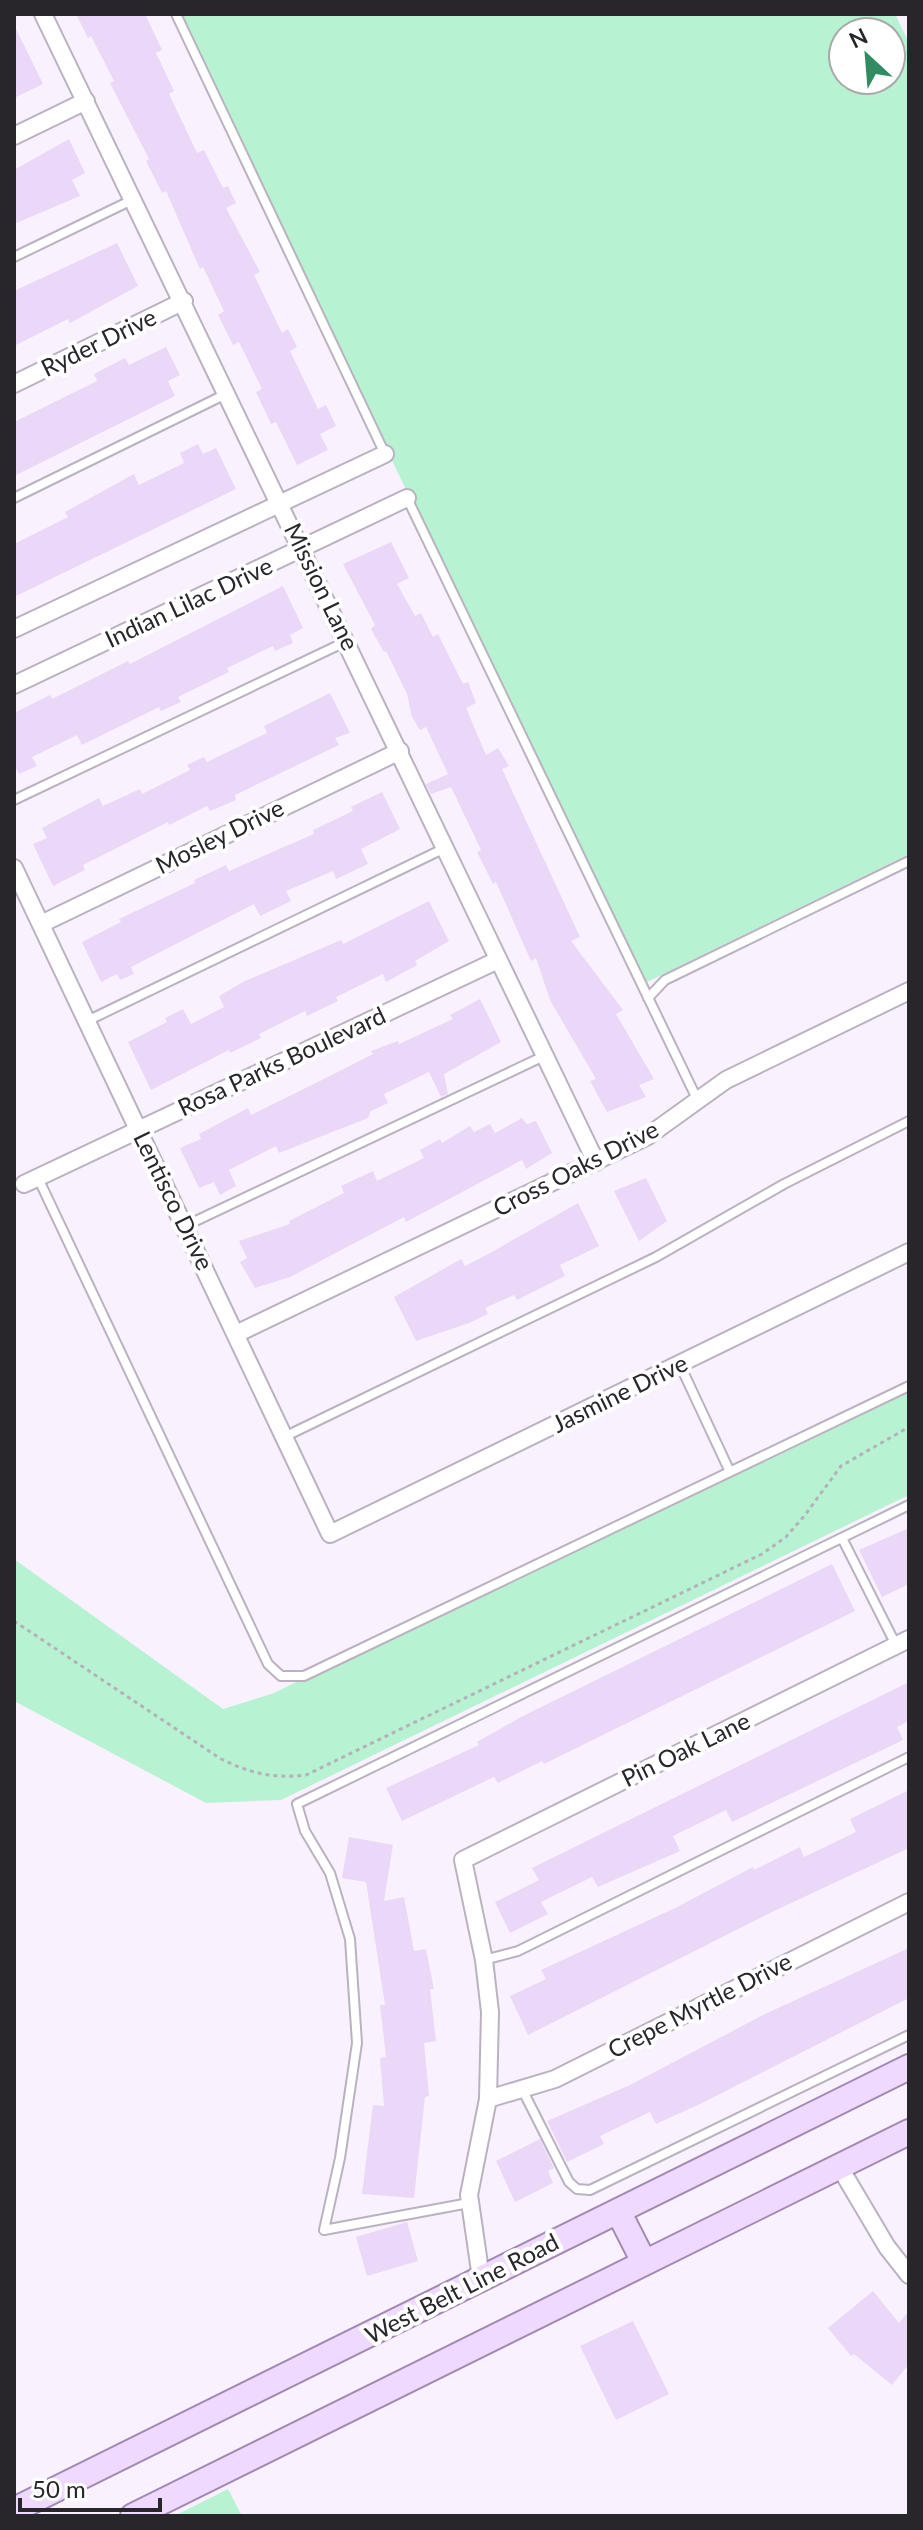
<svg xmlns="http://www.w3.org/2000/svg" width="923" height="2530" viewBox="0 0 923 2530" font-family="Lato,sans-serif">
<rect width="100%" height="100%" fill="#f9f2fe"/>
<path fill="#b7f3d2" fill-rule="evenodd" d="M 178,14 L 895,14 L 909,43 L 909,854 L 643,984 ZM 843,32 L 891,32 L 891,80 L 843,80 Z
M 909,1381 L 909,1495 L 281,1800 L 206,1803 L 14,1701 L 14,1559 L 223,1709 L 274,1693 Z
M 228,2489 L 242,2516 L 174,2516 Z"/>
<path fill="#ebd7f8" d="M 76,14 L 145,14 L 162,50 L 156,53 L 174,91 L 169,94 L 197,153 L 204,150 L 223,188 L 228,186 L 236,203 L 226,208 L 260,272 L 254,275 L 282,333 L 288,329 L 297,347 L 290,351 L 318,409 L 326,405 L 336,426 L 320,434 L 328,450 L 297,465 L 276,422 L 271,424 L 256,392 L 262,389 L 239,342 L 233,345 L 218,315 L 224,311 L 203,267 L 200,269 L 166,191 L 162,193 L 146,161 L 149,159 L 110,83 L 114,81 L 91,36 L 88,38 Z
M 14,25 L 43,84 L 14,98 Z
M 69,139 L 85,173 L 72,180 L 80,196 L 14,224 L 14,170 Z
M 117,243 L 138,286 L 70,323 L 68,319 L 14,346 L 14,291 Z
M 166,347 L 180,375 L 168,381 L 175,396 L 14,476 L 14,422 L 97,381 L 94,374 L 125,358 L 129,365 Z
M 198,444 L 203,454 L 216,448 L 236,489 L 14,597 L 14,544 L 68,517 L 65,512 L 134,474 L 139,485 L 184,463 L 180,453 Z
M 391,542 L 409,578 L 397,584 L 415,616 L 421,613 L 433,637 L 438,634 L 463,684 L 468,682 L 476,703 L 466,708 L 486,755 L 498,748 L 509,766 L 502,769 L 580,937 L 571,941 L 623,1010 L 616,1014 L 654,1079 L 639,1085 L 646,1097 L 607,1112 L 590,1081 L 596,1079 L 550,1000 L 536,958 L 531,961 L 496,882 L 493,884 L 477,852 L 481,850 L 451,787 L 431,794 L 426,784 L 448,774 L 426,727 L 420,730 L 412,717 L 407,694 L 386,651 L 384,652 L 371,629 L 375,625 L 343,564 Z
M 283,586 L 303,628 L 290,635 L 293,643 L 275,651 L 273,646 L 227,668 L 229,672 L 178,697 L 181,702 L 161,711 L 159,707 L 82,745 L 77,735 L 32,757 L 37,766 L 19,774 L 14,764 L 14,713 L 50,695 L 52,699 L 128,661 L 130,664 Z
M 330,693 L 350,733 L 335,738 L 339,745 L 235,795 L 236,800 L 210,811 L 207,806 L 169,825 L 168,822 L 83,865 L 85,870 L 53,886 L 33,844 L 47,838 L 42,828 L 99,798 L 103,806 L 140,789 L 142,794 L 190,770 L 187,765 L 204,757 L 207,762 L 267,733 L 264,726 Z
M 382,792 L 400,829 L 361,849 L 368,864 L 336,879 L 333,871 L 286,891 L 291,901 L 260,916 L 254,904 L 131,967 L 134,974 L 120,980 L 117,974 L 101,982 L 82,942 L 121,922 L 119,919 L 195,883 L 194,880 L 226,865 L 229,871 L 314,834 L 313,830 L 353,811 L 351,807 Z
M 429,901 L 449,941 L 415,961 L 417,965 L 386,982 L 383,974 L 336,997 L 338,1001 L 307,1016 L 305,1011 L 259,1034 L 261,1038 L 230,1053 L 229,1050 L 151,1090 L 128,1042 L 167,1022 L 165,1018 L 183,1009 L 191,1024 L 224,1007 L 219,996 L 243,982 L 341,940 L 343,944 Z
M 480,999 L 501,1042 L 444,1074 L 448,1094 L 441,1097 L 429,1072 L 384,1094 L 388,1103 L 371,1111 L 368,1118 L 279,1153 L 276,1146 L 229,1170 L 236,1186 L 220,1195 L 214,1182 L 199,1188 L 180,1148 L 201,1139 L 199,1134 L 248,1108 L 251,1115 L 328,1077 L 373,1054 L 371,1051 L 398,1041 L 399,1044 L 453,1019 L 450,1015 Z
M 522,1118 L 527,1124 L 536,1121 L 552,1153 L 526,1169 L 522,1160 L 406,1222 L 404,1217 L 290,1277 L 255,1288 L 240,1262 L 247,1258 L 239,1241 L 290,1224 L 289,1221 L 344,1193 L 341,1186 L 373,1171 L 377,1181 L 424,1158 L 420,1150 L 440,1139 L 442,1143 L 470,1126 L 474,1132 L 490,1124 L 495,1133 Z
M 646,1178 L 667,1221 L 639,1241 L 614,1191 Z
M 578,1203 L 599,1246 L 560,1265 L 565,1276 L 517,1300 L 514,1295 L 485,1308 L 488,1314 L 469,1323 L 416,1341 L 394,1297 L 461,1259 L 465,1266 L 490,1253 Z
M 909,1528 L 909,1584 L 882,1597 L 859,1550 Z
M 832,1564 L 855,1611 L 544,1764 L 542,1761 L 498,1783 L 494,1777 L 402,1821 L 386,1788 L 479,1745 L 477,1742 L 521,1717 Z
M 909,1682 L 909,1721 L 897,1727 L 903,1740 L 732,1822 L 726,1810 L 673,1836 L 680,1851 L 598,1887 L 592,1877 L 541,1902 L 548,1914 L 510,1933 L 495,1902 L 539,1880 L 532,1868 Z
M 909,1790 L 909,1848 L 774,1911 L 528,2035 L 510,1996 L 546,1979 L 541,1970 L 675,1908 L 753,1867 L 754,1870 L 800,1847 L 804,1857 L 856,1832 L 850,1819 Z
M 349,1837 L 393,1845 L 384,1901 L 404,1897 L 414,1951 L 426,1949 L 434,1989 L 430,1989 L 436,2041 L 424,2043 L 429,2096 L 425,2097 L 414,2198 L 362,2194 L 373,2105 L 384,2106 L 380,2058 L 386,2057 L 380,2005 L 385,2005 L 366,1882 L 342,1878 Z
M 909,1948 L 909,1998 L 700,2104 L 656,2124 L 650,2112 L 600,2136 L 604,2144 L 567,2162 L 547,2121 L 630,2085 L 765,2014 Z
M 540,2139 L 554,2168 L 548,2171 L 553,2183 L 515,2202 L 496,2161 Z
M 407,2222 L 418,2261 L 367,2276 L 356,2237 Z
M 873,2291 L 899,2323 L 909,2311 L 909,2364 L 892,2385 L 854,2354 L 851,2356 L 828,2328 Z
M 633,2321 L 669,2394 L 616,2420 L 580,2346 Z"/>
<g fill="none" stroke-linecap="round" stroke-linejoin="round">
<g stroke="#bbb2c1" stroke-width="12">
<path id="lane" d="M 176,14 L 385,454
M 14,257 L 132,200
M 14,498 L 228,393
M 407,498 L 698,1101
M 14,800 L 345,642
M 648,998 L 665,980 L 909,861
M 87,1021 L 445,848
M 38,1178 L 268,1664 L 281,1676 L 304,1676 L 909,1386
M 185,1226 L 544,1056
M 680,1365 L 730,1472
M 284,1437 L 656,1257 L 784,1184 L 909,1121
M 842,1538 L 896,1645
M 484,1960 L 518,1951 L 909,1757
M 523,2091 L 569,2182 L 577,2189 L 590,2190 L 909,2035
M 469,2203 L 324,2230 L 340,2158 L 357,2043 L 350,1939 L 330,1873 L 305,1831 L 297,1804 L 909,1505"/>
</g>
<g stroke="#bbb2c1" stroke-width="20">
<path id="street" d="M 43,14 L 596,1162
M 14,136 L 86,101
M 14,384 L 184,301
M 14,629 L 385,454
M 14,685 L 407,498
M 14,868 L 330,1534 L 909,1252
M 41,924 L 400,751
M 24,1184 L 498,960
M 236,1334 L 648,1136 L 726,1080 L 909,991
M 488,2099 L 555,2079 L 909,1902
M 839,2166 L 887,2247 L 909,2275
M 481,2278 L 469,2195 L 488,2099 L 490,2012 L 484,1960 L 463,1860 L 909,1639"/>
</g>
<g stroke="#a289b4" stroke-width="28">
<path id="primary" d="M 618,2211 L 644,2262
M 14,2510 L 909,2067
M 133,2516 L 909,2132"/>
</g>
<path stroke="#b5b0ba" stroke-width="3" stroke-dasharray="4 4" stroke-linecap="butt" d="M 14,1621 L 221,1759 C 250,1773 273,1779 306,1775 L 762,1554 L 786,1537 L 805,1515 L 841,1466 L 909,1427"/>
<use href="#lane" stroke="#fff" stroke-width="8"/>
<use href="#street" stroke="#fff" stroke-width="16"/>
<use href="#primary" stroke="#efd9fe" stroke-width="24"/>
</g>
<g text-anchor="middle" stroke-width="8" stroke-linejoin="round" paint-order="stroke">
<g font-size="24" fill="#28252b" stroke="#fff">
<text transform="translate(99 343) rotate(-26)" y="8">Ryder Drive</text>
<text transform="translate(321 587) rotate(64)" y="8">Mission Lane</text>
<text transform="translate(189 603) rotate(-25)" y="8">Indian Lilac Drive</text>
<text transform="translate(220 837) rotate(-26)" y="8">Mosley Drive</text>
<text transform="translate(282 1062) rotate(-25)" y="8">Rosa Parks Boulevard</text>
<text transform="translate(576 1169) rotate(-27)" y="8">Cross Oaks Drive</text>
<text transform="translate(173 1201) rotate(64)" y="8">Lentisco Drive</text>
<text transform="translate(620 1394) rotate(-26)" y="8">Jasmine Drive</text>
<text transform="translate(686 1750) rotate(-26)" y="8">Pin Oak Lane</text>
<text transform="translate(700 2006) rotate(-27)" y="8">Crepe Myrtle Drive</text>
<text transform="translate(462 2289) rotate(-27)" y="8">West Belt Line Road</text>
</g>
</g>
<rect width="923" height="2530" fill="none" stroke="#28252b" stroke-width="32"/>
<g transform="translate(867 56) rotate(334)"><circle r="38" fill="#ffffff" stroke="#a9a8aa" stroke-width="2"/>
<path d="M0-6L14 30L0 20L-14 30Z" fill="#318c62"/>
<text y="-12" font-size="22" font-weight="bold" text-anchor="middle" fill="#28252b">N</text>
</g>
<path d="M20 2498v12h140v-12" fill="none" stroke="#28252b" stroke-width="4"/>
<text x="32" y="2498" font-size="24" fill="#28252b" stroke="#ffffff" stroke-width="6" paint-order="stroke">50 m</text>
</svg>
